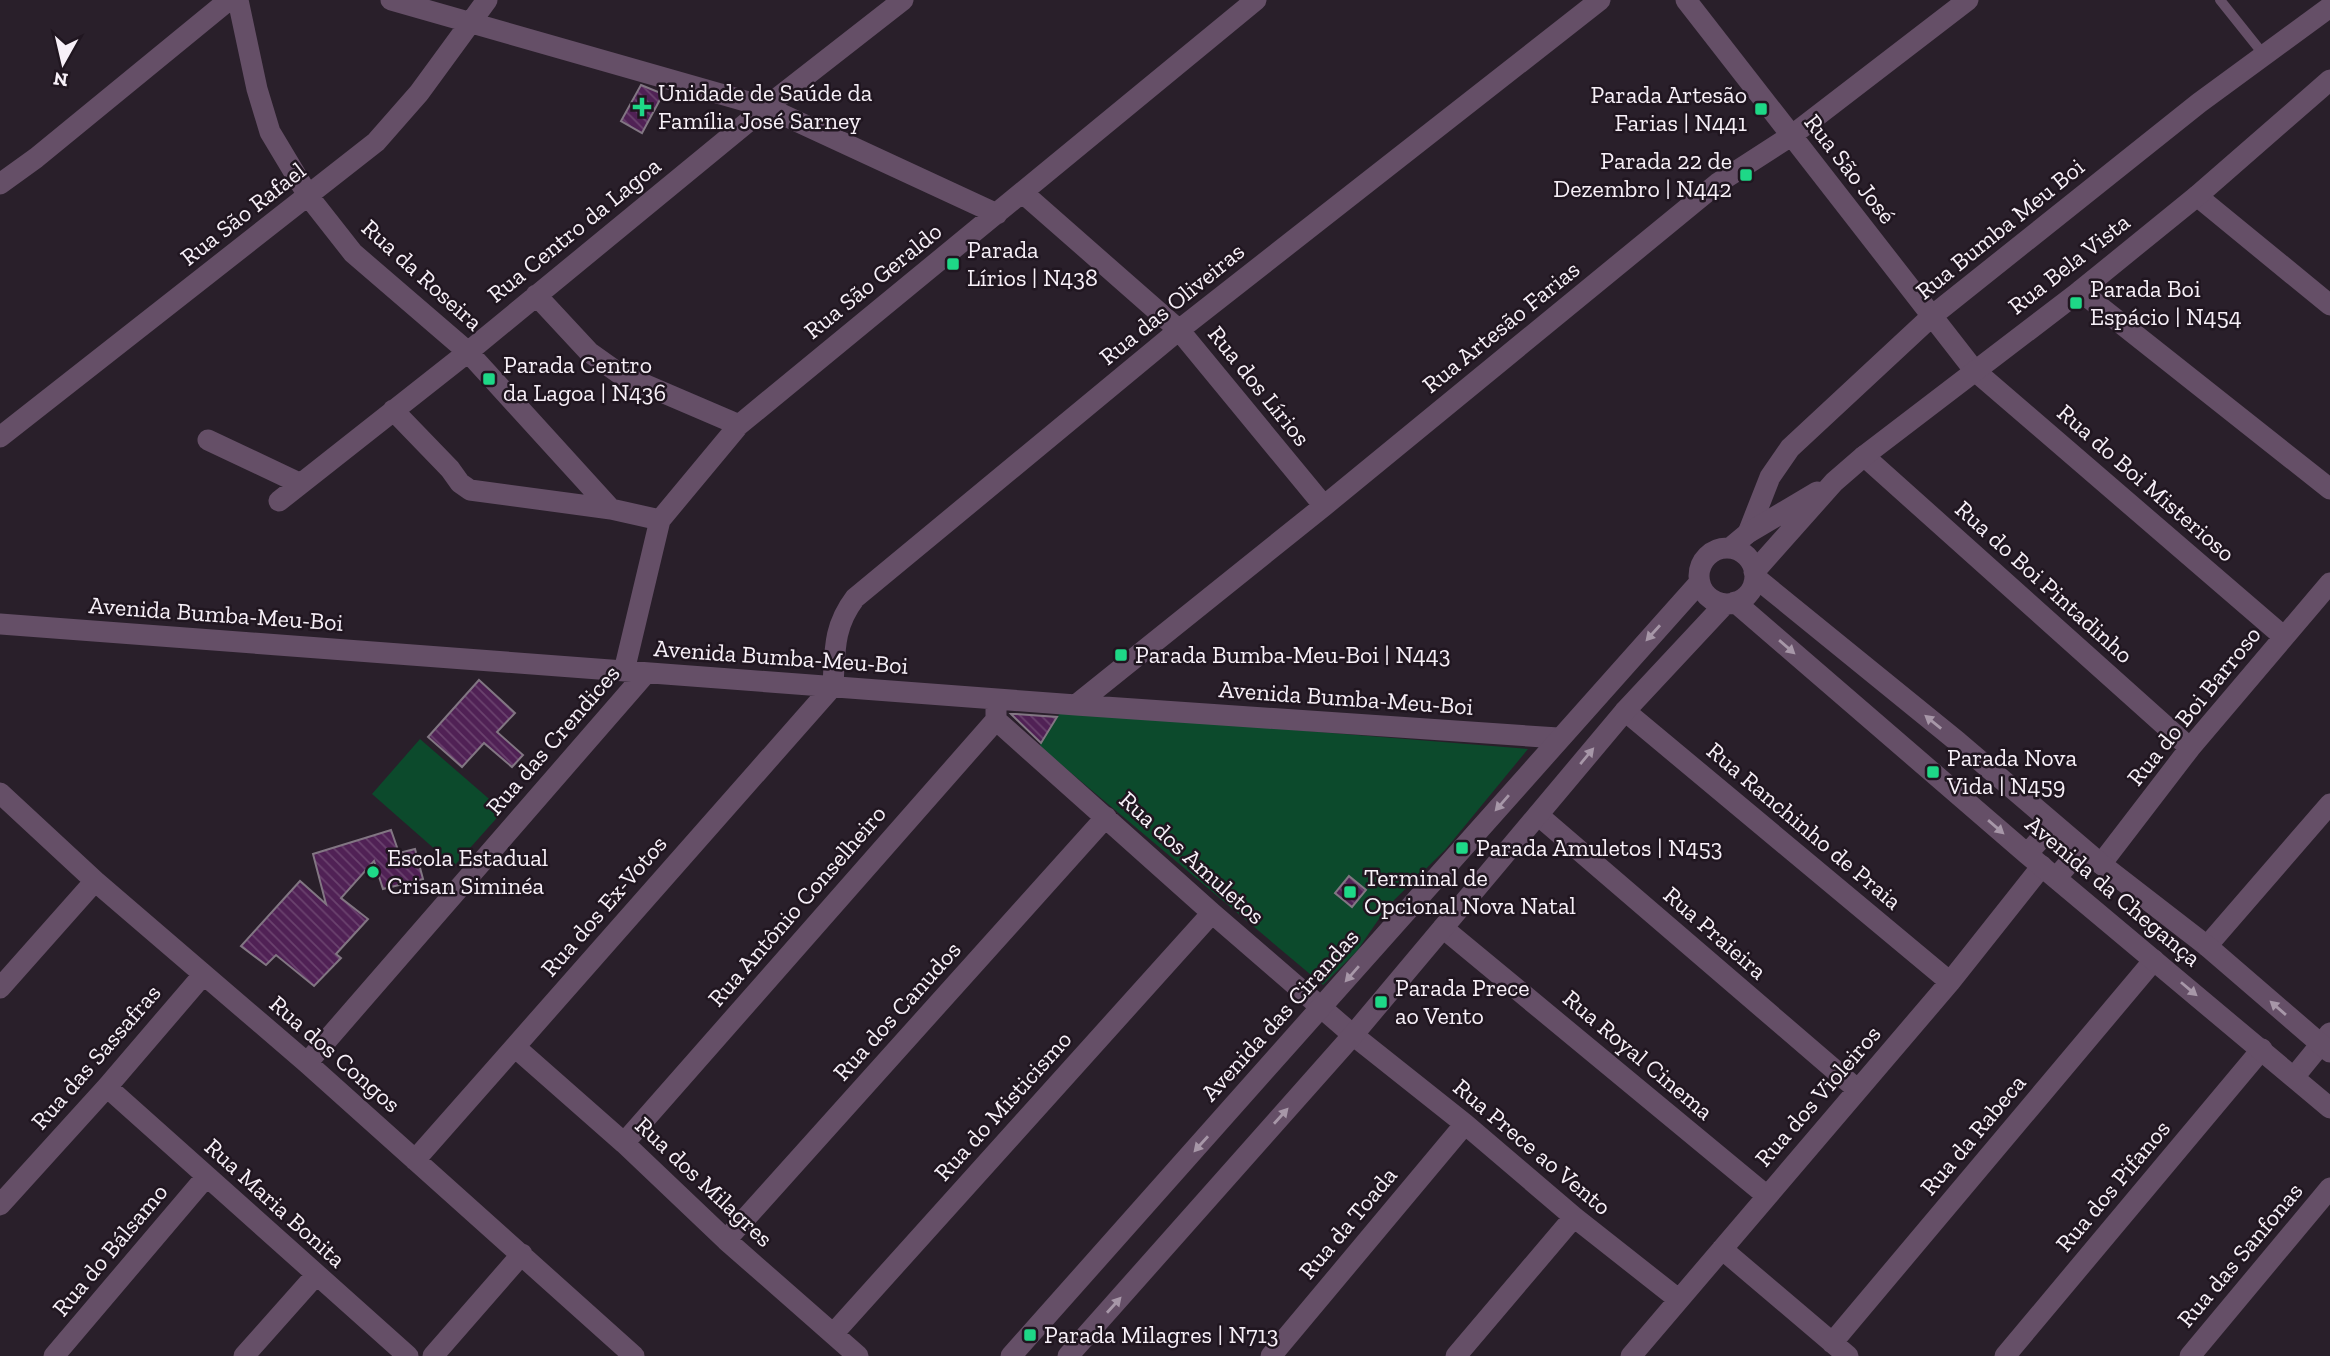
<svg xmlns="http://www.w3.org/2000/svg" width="2330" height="1356" viewBox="0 0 2330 1356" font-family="'Zilla Slab',serif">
<defs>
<pattern id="building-back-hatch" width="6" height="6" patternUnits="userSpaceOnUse" patternTransform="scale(1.75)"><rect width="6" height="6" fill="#502155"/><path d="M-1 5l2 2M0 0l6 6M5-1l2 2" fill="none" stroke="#6a426e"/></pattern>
</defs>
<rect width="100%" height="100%" fill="#291f2a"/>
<path fill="#0c4a2c" d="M 1061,711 L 1528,749 L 1445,850 L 1387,907 L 1357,951 L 1323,985 L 1039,746 Z
M 420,739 L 503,811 L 454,866 L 372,794 Z"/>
<path fill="url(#building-back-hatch)" stroke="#827683" stroke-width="2" d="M 641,85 L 663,94 L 642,133 L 621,121 Z
M 479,680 L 515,713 L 497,732 L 523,755 L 512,767 L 484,743 L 462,767 L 428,737 Z
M 1011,714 L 1016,714 L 1057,717 L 1041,743 Z
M 391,830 L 399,853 L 415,849 L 423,879 L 383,889 L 374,861 L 341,898 L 368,919 L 336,954 L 341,958 L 314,986 L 276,955 L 266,965 L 241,946 L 300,881 L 326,904 L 313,854 Z
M 1349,876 L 1366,890 L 1352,907 L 1335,893 Z"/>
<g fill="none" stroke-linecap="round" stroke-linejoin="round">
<path stroke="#654f67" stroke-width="10" d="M 2220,0 L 2264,55"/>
<path stroke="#654f67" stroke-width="21" d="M 238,0 L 257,89 L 270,132 L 309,197 L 353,253 L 468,352 L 611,509 L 660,520
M 391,0 L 766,107 L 997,214
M 1686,0 L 1974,370 L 2284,637
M 0,184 L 36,158 L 229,0
M 1023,193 L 1179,330 L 1324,506
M 2197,196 L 2330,305
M 2080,291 L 2330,489
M 536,295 L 589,352 L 620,374 L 739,425
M 393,410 L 450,469 L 460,483 L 470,490 L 611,509
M 0,437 L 376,142 L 419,93 L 487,0
M 208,440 L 299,483
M 1864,456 L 2190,748
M 279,501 L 468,352 L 766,107 L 903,0
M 1748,533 L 1770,477 L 1790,448 L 1932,316 L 2199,103 L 2330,7
M 0,624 L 1076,705 L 1558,738
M 624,671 L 660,520 L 739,425 L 1256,0
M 1076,705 L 1324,506 L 1718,183 L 1791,136 L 1968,0
M 1625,711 L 1950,982
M 996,720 L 1212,913 L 1353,1035 L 1465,1124 L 1574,1217 L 1678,1299
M 0,793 L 95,881 L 307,1063 L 634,1356
M 1538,815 L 1858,1090
M 2101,864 L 2190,748 L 2330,583
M 1443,928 L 1767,1196
M 2207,946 L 2330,804
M 0,988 L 95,881
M 515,1047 L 624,1143 L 726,1240 L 858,1356
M 307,1063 L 646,673
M 2294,1077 L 2330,1033
M 107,1087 L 408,1356
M 624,1143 L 996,720 L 996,707
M 415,1160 L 833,686 C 835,651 833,627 855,598 L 1179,330 L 1600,0
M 0,1205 L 107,1087 L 203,975
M 726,1240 L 1106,817
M 1722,1249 L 1848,1356
M 833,1334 L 1212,913
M 1832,1343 L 2154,960
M 54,1356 L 206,1177
M 244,1356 L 316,1275
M 433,1356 L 522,1254
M 1271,1356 L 1465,1124
M 1456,1356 L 1574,1217
M 1631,1356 L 1950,982 L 2042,866
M 2005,1356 L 2262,1049
M 2190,1356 L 2330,1188"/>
<path stroke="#654f67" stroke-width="21" d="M1699 576a28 28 0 1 1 56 0a28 28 0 1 1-56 0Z
M 1730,548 L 1748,533 L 1817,492
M 1754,572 L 1834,482 L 1864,456 L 2080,291 L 2197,196 L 2330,80
M 1755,577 L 1958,742 L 2101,864 L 2207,946 L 2330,1052
M 1735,602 L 2027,854 L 2330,1108
M 2027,854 L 2054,824
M 2056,878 L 2082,848
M 1011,1356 C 1241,1099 1468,839 1699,583
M 1068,1356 L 1353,1035 L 1625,711 L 1725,604"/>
</g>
<defs><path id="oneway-solid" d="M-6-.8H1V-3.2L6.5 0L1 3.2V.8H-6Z" transform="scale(1.75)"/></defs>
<g fill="#a797a8">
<use href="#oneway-solid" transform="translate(1653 633) rotate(132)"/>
<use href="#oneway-solid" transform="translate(1787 647) rotate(41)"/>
<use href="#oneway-solid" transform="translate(1933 722) rotate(-141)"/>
<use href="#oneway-solid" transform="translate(1587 756) rotate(-50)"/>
<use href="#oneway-solid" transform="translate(1502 803) rotate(131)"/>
<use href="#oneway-solid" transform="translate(1996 827) rotate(41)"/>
<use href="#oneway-solid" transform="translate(1352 974) rotate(131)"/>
<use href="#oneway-solid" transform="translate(2189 989) rotate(40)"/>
<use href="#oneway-solid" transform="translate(2278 1008) rotate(-139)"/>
<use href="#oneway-solid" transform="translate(1281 1116) rotate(-48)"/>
<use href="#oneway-solid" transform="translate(1201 1144) rotate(132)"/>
<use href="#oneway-solid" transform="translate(1114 1305) rotate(-48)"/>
</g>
<g fill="#1ed887" stroke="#201620" stroke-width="2.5">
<path d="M638.5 96.5h7v7h7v7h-7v7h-7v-7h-7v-7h7z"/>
<rect x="1754" y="102" width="14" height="14" rx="3.5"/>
<rect x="1739" y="168" width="14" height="14" rx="3.5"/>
<rect x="946" y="257" width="14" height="14" rx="3.5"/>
<rect x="2069" y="296" width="14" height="14" rx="3.5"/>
<rect x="482" y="372" width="14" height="14" rx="3.5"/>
<rect x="1114" y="648" width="14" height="14" rx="3.5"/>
<rect x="1926" y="765" width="14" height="14" rx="3.5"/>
<rect x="1455" y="841" width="14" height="14" rx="3.5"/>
<circle cx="373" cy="872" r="7"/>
<rect x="1343" y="885" width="14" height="14" rx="3.5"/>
<rect x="1374" y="995" width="14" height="14" rx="3.5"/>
<rect x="1023" y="1328" width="14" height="14" rx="3.5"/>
</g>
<g text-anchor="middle" stroke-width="5" stroke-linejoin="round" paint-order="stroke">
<g font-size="24" fill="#f7f0f8" stroke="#201620" text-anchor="start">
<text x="658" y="101">Unidade de Saúde da<tspan x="658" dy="28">Família José Sarney</tspan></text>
<text x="1747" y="103" text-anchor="end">Parada Artesão<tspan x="1747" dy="28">Farias | N441</tspan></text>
<text x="1732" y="169" text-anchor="end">Parada 22 de<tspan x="1732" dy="28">Dezembro | N442</tspan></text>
<text x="967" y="258">Parada<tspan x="967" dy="28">Lírios | N438</tspan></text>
<text x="2090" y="297">Parada Boi<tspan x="2090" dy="28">Espácio | N454</tspan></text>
<text x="503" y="373">Parada Centro<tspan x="503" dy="28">da Lagoa | N436</tspan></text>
<text x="1135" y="663">Parada Bumba-Meu-Boi | N443</text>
<text x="1947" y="766">Parada Nova<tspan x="1947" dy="28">Vida | N459</tspan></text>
<text x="1476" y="856">Parada Amuletos | N453</text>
<text x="387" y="866">Escola Estadual<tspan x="387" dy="28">Crisan Siminéa</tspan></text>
<text x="1364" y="886">Terminal de<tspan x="1364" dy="28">Opcional Nova Natal</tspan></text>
<text x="1395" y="996">Parada Prece<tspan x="1395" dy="28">ao Vento</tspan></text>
<text x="1044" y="1343">Parada Milagres | N713</text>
</g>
<g font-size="24" fill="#f7f0f8" stroke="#201620">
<text transform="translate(1850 169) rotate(52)" y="8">Rua São José</text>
<text transform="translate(243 214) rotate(-38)" y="8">Rua São Rafael</text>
<text transform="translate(2000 229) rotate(-39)" y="8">Rua Bumba Meu Boi</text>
<text transform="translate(574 230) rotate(-39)" y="8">Rua Centro da Lagoa</text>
<text transform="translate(2069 264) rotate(-38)" y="8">Rua Bela Vista</text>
<text transform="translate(422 275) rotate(42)" y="8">Rua da Roseira</text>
<text transform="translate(873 281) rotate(-39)" y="8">Rua São Geraldo</text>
<text transform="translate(1172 304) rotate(-39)" y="8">Rua das Oliveiras</text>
<text transform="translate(1501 327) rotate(-39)" y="8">Rua Artesão Farias</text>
<text transform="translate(1259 386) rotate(51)" y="8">Rua dos Lírios</text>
<text transform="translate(2146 483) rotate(41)" y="8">Rua do Boi Misterioso</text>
<text transform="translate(2044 582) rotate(42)" y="8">Rua do Boi Pintadinho</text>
<text transform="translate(216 614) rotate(4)" y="8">Avenida Bumba-Meu-Boi</text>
<text transform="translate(781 657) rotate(4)" y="8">Avenida Bumba-Meu-Boi</text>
<text transform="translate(1346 698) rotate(4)" y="8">Avenida Bumba-Meu-Boi</text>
<text transform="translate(2194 706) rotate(-51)" y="8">Rua do Boi Barroso</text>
<text transform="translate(553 740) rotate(-49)" y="8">Rua das Crendices</text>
<text transform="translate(1804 826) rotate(40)" y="8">Rua Ranchinho de Praia</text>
<text transform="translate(1192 858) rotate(42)" y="8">Rua dos Amuletos</text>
<text transform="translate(2113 891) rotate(40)" y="8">Avenida da Chegança</text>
<text transform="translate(604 906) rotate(-49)" y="8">Rua dos Ex-Votos</text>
<text transform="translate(797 906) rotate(-49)" y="8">Rua Antônio Conselheiro</text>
<text transform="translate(1715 933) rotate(41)" y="8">Rua Praieira</text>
<text transform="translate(897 1011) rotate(-48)" y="8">Rua dos Canudos</text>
<text transform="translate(1280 1015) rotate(-48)" y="8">Avenida das Cirandas</text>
<text transform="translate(335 1054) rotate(41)" y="8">Rua dos Congos</text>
<text transform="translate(1638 1055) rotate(40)" y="8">Rua Royal Cinema</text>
<text transform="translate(96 1057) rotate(-49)" y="8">Rua das Sassafras</text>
<text transform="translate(1818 1096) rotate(-49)" y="8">Rua dos Violeiros</text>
<text transform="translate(1003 1106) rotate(-48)" y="8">Rua do Misticismo</text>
<text transform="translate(1973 1135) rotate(-50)" y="8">Rua da Rabeca</text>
<text transform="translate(1532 1147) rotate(40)" y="8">Rua Prece ao Vento</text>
<text transform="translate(704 1182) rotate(43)" y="8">Rua dos Milagres</text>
<text transform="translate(2113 1186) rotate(-50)" y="8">Rua dos Pifanos</text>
<text transform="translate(275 1203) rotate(42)" y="8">Rua Maria Bonita</text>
<text transform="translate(1348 1223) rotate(-50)" y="8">Rua da Toada</text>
<text transform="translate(110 1250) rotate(-50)" y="8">Rua do Bálsamo</text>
<text transform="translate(2240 1255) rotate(-50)" y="8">Rua das Sanfonas</text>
</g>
</g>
<g transform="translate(63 63) rotate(188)" stroke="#201620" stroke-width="5" paint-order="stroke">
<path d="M0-5L12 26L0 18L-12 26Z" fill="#f7f0f8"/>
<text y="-10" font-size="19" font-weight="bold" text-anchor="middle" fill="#f7f0f8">N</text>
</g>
</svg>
